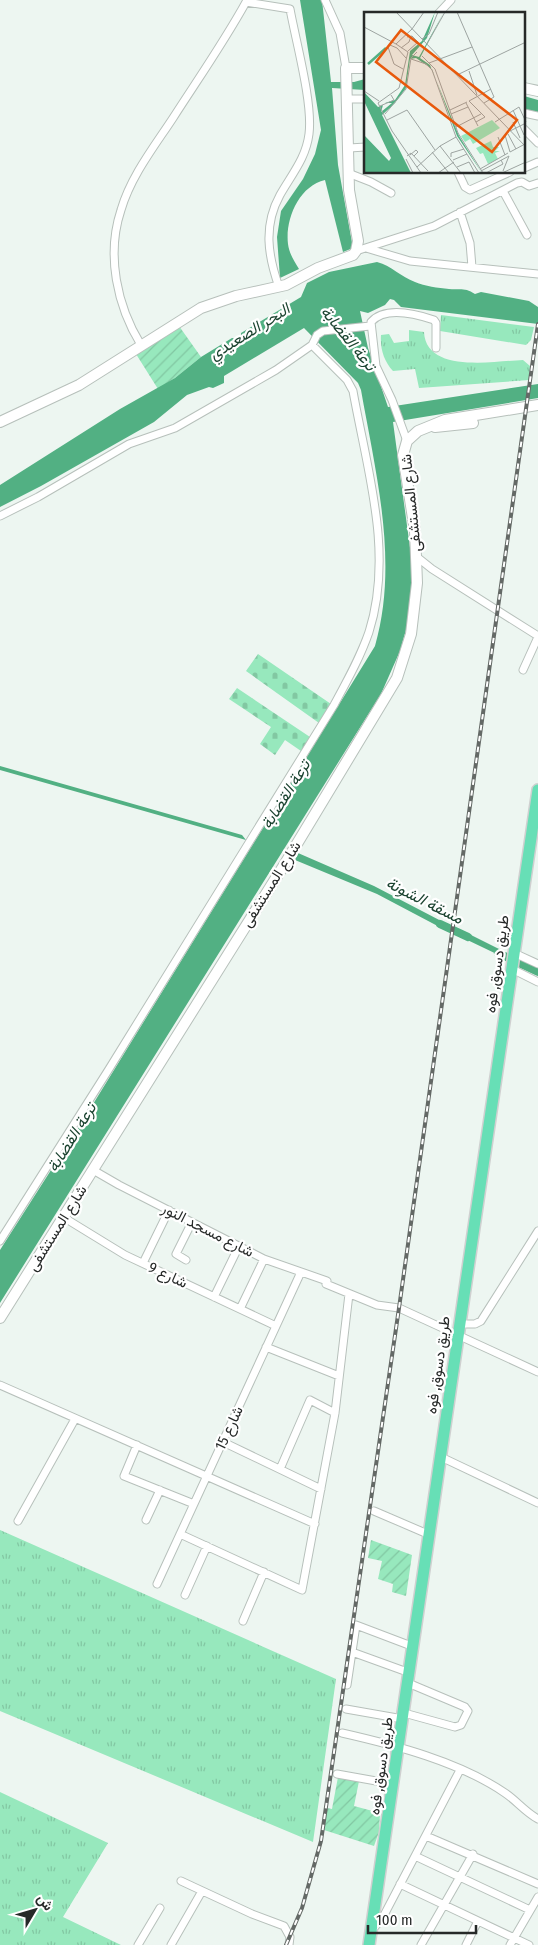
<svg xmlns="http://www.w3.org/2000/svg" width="538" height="1945" viewBox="0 0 538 1945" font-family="'Fira Sans Condensed',Vazirmatn,sans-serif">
<defs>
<pattern id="grass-tufts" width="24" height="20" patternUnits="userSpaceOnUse" patternTransform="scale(1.25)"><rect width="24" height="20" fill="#97e8bd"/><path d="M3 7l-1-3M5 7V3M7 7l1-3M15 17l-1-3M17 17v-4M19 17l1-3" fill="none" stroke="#82c7a2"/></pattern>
<pattern id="cemetery-stones" width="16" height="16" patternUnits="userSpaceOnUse" patternTransform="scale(1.25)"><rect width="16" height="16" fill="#97e8bd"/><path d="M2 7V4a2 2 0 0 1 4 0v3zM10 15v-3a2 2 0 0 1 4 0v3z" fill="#82c7a2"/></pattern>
<pattern id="garden-furrows" width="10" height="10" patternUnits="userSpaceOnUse" patternTransform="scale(1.25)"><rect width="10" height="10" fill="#97e8bd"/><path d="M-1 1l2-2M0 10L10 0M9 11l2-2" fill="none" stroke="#82c7a2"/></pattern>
</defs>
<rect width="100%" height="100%" fill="#edf6f1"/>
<path fill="url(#grass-tufts)" d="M 441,315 L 534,327 L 531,340 L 526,345 L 440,331 Z
M 409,330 L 424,332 C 426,374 495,361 523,360 L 530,366 L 529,380 L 419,388 L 415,369 L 393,371 C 384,361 380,349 381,335 L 389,334 L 394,343 L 409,341 Z
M 0,1530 L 336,1679 L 313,1842 L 0,1711 Z
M 0,1792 L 108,1843 L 63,1917 L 121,1945 L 0,1945 Z"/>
<path fill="url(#cemetery-stones)" d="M 258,654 L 331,704 L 319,723 L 246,671 Z
M 237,688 L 310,737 L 301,751 L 285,740 L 275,755 L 260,744 L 271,727 L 229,699 Z"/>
<path fill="url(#garden-furrows)" d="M 179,326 L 201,357 L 175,378 L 158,389 L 136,354 Z
M 371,1540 L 412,1555 L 406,1596 L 392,1592 L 393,1584 L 378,1579 L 382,1561 L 368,1558 Z
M 338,1777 L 359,1781 L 354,1806 L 380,1813 L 379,1832 L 374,1846 L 324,1830 L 327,1808 L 332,1809 Z"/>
<path fill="#52b083" d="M 300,0 L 322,0 L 331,82 L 354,82 L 365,79 L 365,90 L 332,88 L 338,165 L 353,248 L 343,252 L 325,180 C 299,186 285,219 288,244 C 289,253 294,261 299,269 L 280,278 L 277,237 L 281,211 L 303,179 L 315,154 L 321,130 Z
M 524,96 L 538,100 L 538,112 L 524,109 Z
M 377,262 C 392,266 401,277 415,282 C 425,286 438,288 449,289 C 460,290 465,287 475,294 L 481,292 L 529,301 L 538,307 L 538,324 L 401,307 L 394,300 L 390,299 L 385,305 L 368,313 L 360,311 L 368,348 L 388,407 L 538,384 L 538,398 L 393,422 L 411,555 L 411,592 L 408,623 L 400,651 L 381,694 L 0,1303 L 0,1250 L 90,1109 L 375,646 C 399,562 376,475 361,390 L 358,383 L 304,328 L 224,376 L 224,383 L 213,388 L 209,387 L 187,395 L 154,422 L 41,486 L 0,507 L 0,485 L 120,409 L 175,378 L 201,357 L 232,338 L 241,339 L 241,333 L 301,297 L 307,283 L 329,272 Z
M 0,766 L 242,835 L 246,840 L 0,770 Z
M 298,853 L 374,886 L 445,923 L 450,926 L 449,932 L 377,894 L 295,860 Z
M 459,929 L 507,953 L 505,958 L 459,936 Z"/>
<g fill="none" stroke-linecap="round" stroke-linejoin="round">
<path stroke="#52b083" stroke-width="8" d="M 440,924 L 468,937
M 498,953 L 538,972"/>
<g stroke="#b7c0bb" stroke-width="9">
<path id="street" d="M 325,0 L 340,33 L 346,68
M 438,14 L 451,0
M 347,99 L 366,99
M 524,113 L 538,116
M 524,129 L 538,143
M 349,148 L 366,147
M 524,168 L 538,162
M 458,172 L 465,187 L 470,190 L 510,172
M 348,173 L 371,182 L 391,193
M 503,191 L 527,235
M 460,212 L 470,243 L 472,267
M 366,248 L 410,261 L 538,274
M 356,251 L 434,226 L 517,183 L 522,182 L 529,186 L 538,183
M 141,345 C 117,306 106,255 121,210 C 131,176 154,147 173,118 C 198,79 224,42 246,2 L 290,9 C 296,42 313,103 309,134 C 306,158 292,174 280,195 C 263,226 268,256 279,287
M 407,441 L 392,400 L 376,366 L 371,322 C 385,306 416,314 434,320 L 436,323 L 436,348
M 0,516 L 38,497 L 129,444 L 175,428 L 276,370 L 312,345 L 317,335 L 323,331 L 370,326
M 417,557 L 432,569 L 538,636
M 523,670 L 538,637
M 514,953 L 538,964
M 512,969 L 538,982
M 93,1170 L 119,1185 L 264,1259 L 327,1281
M 63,1217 L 125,1255 L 276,1326
M 0,1241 L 109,1069 L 334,705 C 347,681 360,658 369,632 C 394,553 367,470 353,391 L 347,380 L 312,345
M 186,1260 L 176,1254 L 192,1222
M 143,1263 L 169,1210
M 326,1284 L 377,1305 L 399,1308 L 538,1372
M 214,1297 L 239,1246
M 240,1309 L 264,1259
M 459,1324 L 475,1324 L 481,1321 L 538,1231
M 266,1347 L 339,1376
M 0,1385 L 315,1524
M 223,1442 L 321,1489
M 137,1445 L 124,1476 L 194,1504
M 441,1457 L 538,1503
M 280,1469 L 310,1400 L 335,1413
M 374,1511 L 430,1535
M 146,1520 L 160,1490
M 18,1521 L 75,1419
M 180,1534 L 302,1590 L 335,1413 L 349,1294
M 157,1584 L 301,1272
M 185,1595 L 207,1546
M 243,1621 L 264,1572
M 352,1652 L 410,1673
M 347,1685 L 356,1625 L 414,1647
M 346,1709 L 403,1719
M 404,1713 L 455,1727 L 461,1725 L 468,1711 L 465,1707 L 408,1683
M 342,1733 C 395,1745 460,1762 505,1793 C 517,1801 525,1812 538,1819
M 337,1774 L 393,1784
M 426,1836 L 538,1884
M 415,1856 L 530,1910
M 181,1881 L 252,1914 L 284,1926 L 290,1937 L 289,1945
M 400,1884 L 529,1945
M 371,1931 L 382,1919 L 460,1770
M 138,1945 L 160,1908
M 171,1945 L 202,1891
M 421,1945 L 473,1854
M 466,1945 L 478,1921
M 510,1945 L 538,1897"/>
</g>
<g stroke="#b7c0bb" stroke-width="12">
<path id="secondary" d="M 524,88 L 538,91
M 0,422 L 79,385 L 201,308 L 236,296 L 286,285 L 318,268 L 353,255 L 356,251 L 358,241 L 349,190 L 346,68 L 366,68
M 435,427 L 473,423
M 0,1318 L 286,862 L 397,678 L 411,634 L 417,583 L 415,531 L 403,455 L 407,441 L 418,431 L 445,420 L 538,405"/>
</g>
<g stroke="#cfd0d0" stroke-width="14">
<path id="primary" d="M 369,1945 L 538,790"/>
</g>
<use href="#street" stroke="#fff" stroke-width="7"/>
<use href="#secondary" stroke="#fff" stroke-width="10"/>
<use href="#primary" stroke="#67dfb6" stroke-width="11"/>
<g stroke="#646966" stroke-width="4">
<path id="rail" d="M 286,1945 L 302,1908 L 321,1841 L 399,1308 L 538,324"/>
</g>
<use href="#rail" stroke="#fff" stroke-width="2" stroke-dasharray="5.5" stroke-linecap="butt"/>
</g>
<g text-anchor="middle" stroke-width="4.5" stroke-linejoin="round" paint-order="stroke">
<g font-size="15" fill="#262928" stroke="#fff">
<text transform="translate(411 503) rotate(-96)" y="5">شارع المستشفى</text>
<text transform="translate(271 884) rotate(-58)" y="5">شارع المستشفى</text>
<text transform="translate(497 964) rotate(-82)" y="5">طريق دسوق, فوه</text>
<text transform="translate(57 1228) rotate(-58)" y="5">شارع المستشفى</text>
<text transform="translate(208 1230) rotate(27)" y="5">شارع مسجد النور</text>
<text transform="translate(168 1275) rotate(25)" y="5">شارع 9</text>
<text transform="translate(438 1365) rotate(-82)" y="5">طريق دسوق, فوه</text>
<text transform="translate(229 1428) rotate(-65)" y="5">شارع 15</text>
<text transform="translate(381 1766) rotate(-82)" y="5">طريق دسوق, فوه</text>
</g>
<g font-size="16" font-style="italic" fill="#1b4330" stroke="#fff">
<text transform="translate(249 331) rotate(-32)" y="6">البحر الصعيدي</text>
<text transform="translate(349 338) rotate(51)" y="6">ترعة القضابة</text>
<text transform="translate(285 794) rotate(-58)" y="6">ترعة القضابة</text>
<text transform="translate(425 900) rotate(27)" y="6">مسقة الشونة</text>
<text transform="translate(71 1137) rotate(-58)" y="6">ترعة القضابة</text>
</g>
</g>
<g transform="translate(364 12)">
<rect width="161" height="161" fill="#edf6f1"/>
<path d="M 128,108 L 136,116 L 109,132 L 106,127 L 101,130 L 97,124 ZM 127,129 L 129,135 L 135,135 L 131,139 L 136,139 L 131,141 L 134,147 L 124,152 L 119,141 L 116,142 L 112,136 Z" fill="#97e8bd"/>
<path d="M 71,0 L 63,26 L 48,43 L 55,45 L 80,0 L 56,46 L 66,53 L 95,124 L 118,161 L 93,124 L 68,57 L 52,46 L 46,47 L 42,76 L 31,91 L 18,103 L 47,161 L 0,161 L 0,123 L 25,149 L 27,146 L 0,89 L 0,80 L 14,95 L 19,93 L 17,100 L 28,91 L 21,91 L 31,88 L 41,73 L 46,39 L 58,29 Z" fill="#52b083"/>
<path fill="none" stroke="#52b083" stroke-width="2.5" d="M 4,52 L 22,36"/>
<path fill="none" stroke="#9da4a1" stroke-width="1" d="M 32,0 L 162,135M 93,0 L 130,85 L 120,91M 0,15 L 32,32M 48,17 L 60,0M 48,17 L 32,32 L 44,40 L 35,76 L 14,91 L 28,119 L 57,161M 43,25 L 48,24 L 54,30 L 44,39M 58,27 L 65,22 L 74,0M 63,32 L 81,0M 37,36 L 45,30 L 47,24M 58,44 L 71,57 L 94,121 L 119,161M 47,47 L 62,52 L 68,58 L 92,125 L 115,161M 65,51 L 108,35M 39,57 L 30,52 L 24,35 L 26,33 L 33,36 L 42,46M 105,59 L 113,83M 93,63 L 162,30M 0,79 L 15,89M 105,89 L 121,105 L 112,110M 105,89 L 127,77M 102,91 L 114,114M 16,94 L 30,88 L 27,83M 155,95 L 162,110M 86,98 L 103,90M 149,98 L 160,123M 21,102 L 42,77 L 47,46 L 53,40M 87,102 L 104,95M 23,108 L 43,98 L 71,138M 131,110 L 155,95M 149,110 L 156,126M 92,115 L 117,102M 146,119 L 162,111M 144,122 L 152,137M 141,123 L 146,140 L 161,132M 134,125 L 141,143M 76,134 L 97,161M 76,134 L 92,125M 68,140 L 85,161M 46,143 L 52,138 L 54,140 L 50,144M 43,144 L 47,141 L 64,159M 87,145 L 87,141 L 100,137M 42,147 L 49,161M 89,148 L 103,142M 53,155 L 76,134M 93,155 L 105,150 L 111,161M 116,157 L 144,141M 117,159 L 145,144M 139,159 L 145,144M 74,161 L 90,150M 122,161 L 139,152 L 137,148M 138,161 L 162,150"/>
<path fill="#e8590c" fill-opacity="0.15" stroke="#e8590c" stroke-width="2.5" d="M 37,18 L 153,108 L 128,140 L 12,50 Z"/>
<rect width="161" height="161" fill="none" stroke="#262928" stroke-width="2.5"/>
</g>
<g transform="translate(35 1910) rotate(52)" stroke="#ffffff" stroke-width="4" paint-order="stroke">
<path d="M0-4L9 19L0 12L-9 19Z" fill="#262928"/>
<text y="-8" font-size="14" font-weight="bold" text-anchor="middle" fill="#262928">ش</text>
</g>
<path d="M368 1925v8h108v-8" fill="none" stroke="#262928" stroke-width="2.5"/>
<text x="376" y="1925" font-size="15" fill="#262928" stroke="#ffffff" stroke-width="4" paint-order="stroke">100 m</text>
</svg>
